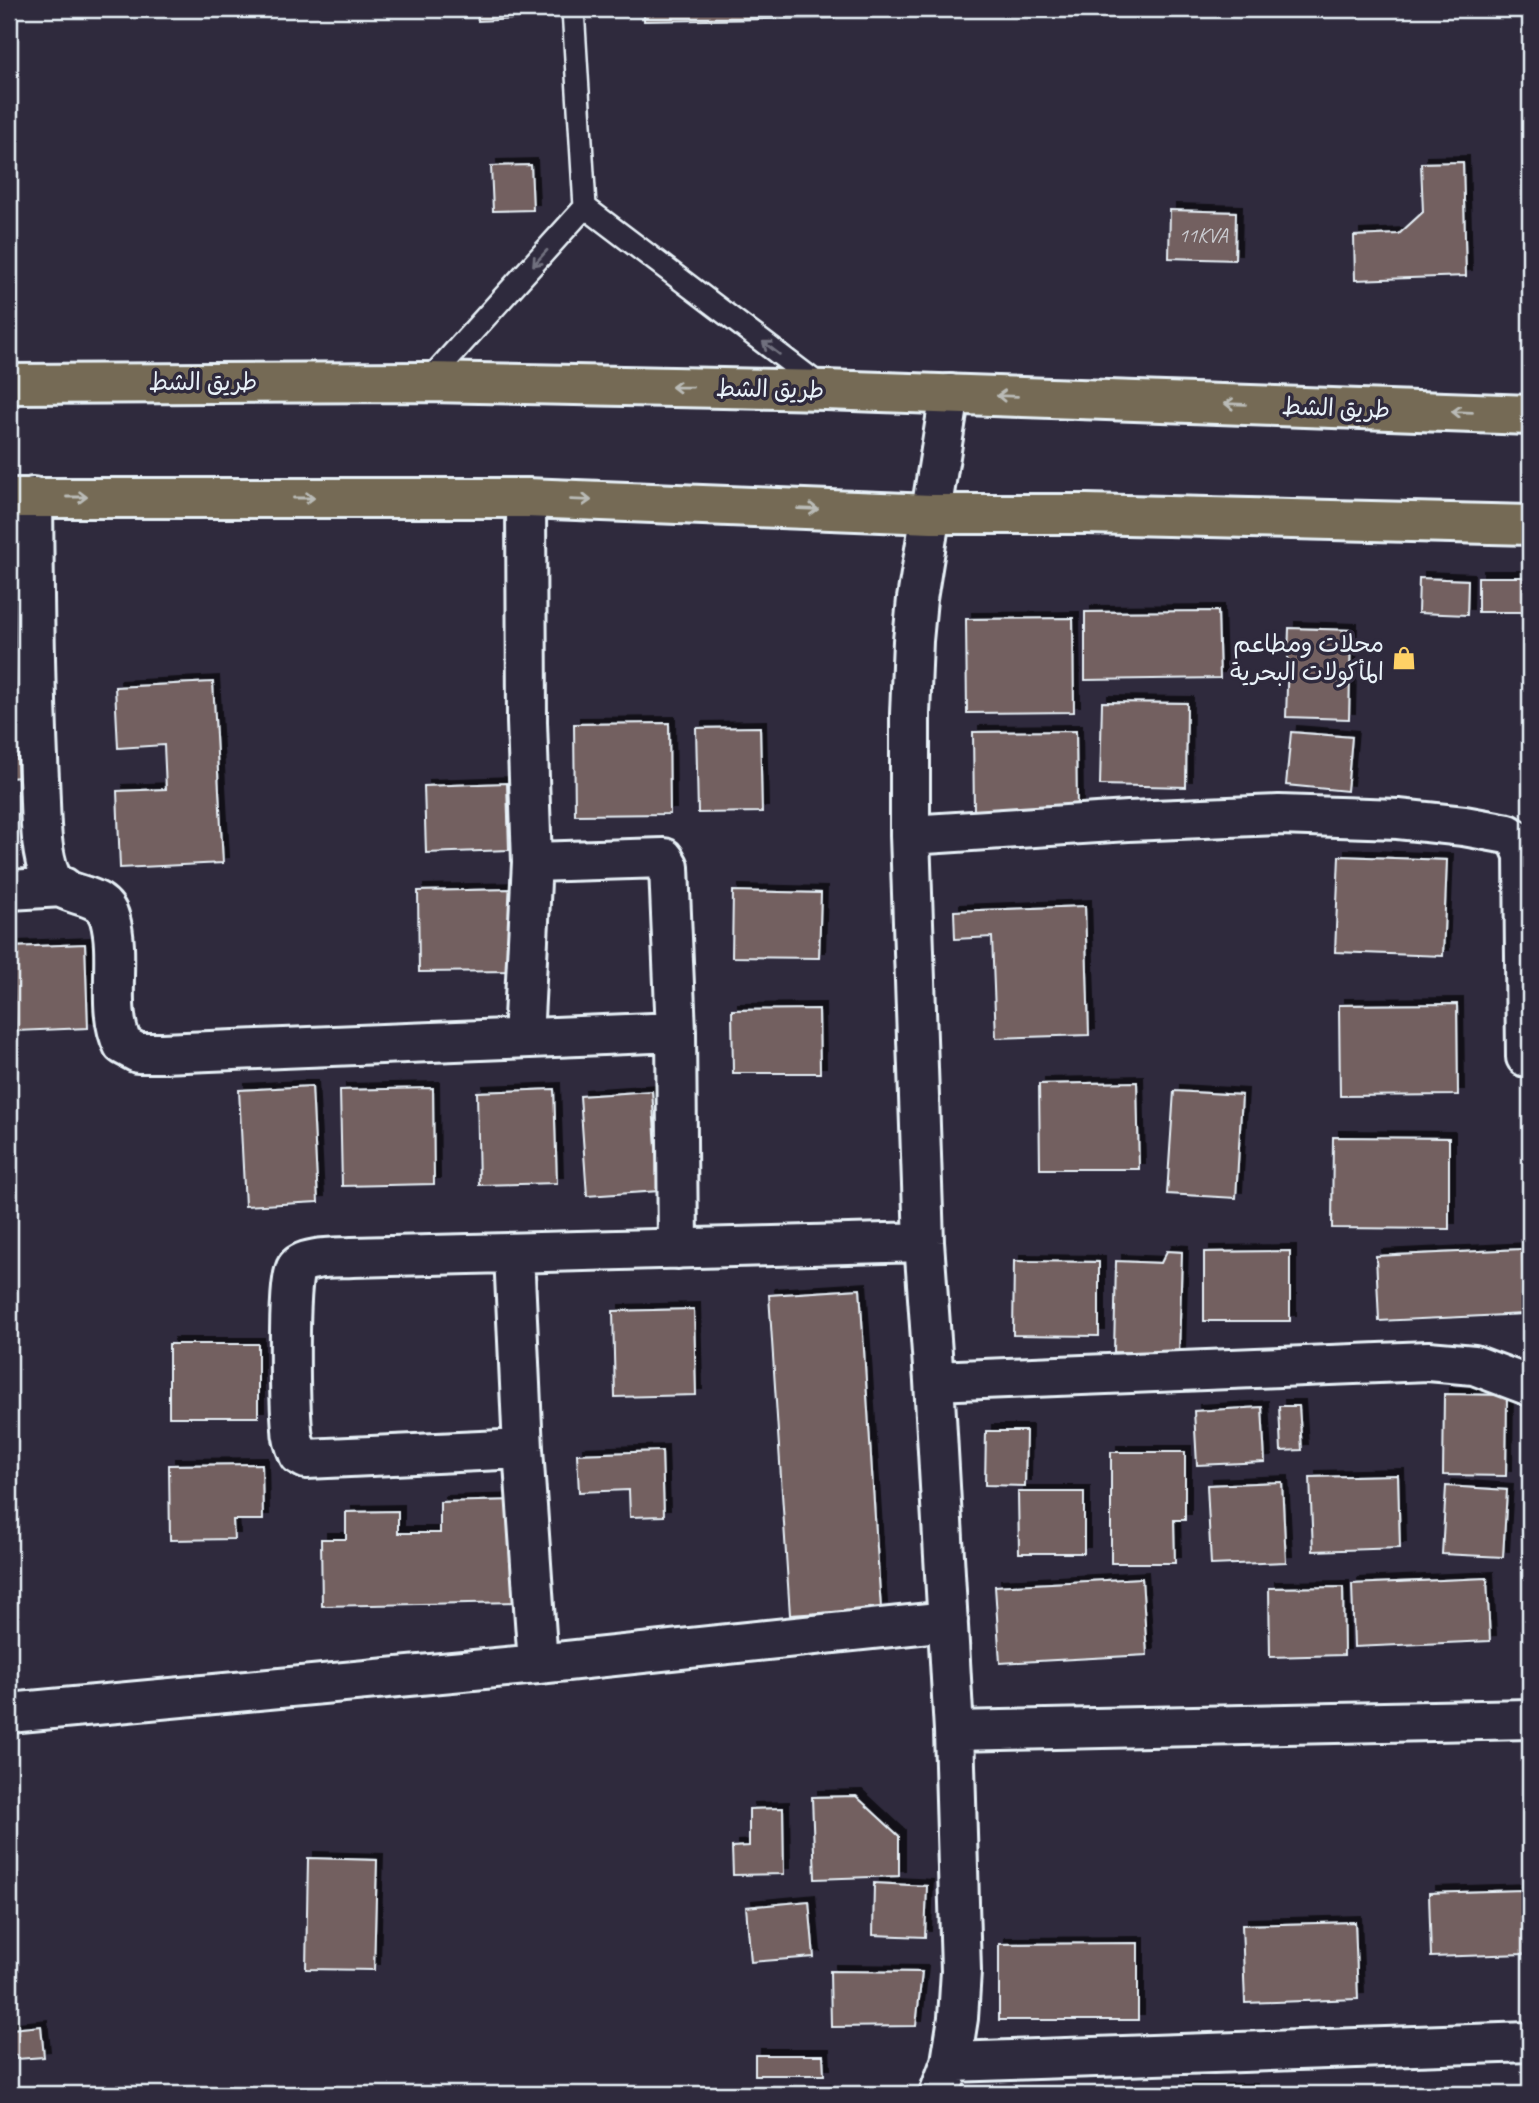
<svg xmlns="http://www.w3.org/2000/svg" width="1539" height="2103" viewBox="0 0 1539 2103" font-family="Caveat,'Playpen Sans Arabic',sans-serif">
<defs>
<filter id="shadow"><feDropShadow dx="6" dy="-6" stdDeviation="0" flood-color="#0009"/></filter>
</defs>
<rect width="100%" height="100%" fill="#2f2a3d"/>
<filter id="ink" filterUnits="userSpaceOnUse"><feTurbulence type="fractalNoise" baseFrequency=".0143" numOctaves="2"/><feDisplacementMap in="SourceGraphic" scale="14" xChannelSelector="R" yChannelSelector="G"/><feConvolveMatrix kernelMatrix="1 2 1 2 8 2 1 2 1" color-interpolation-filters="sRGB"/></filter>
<g filter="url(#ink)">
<path fill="#736060" stroke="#e8f1f8" stroke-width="2" filter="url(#shadow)" d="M 477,9 L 538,9 L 539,18 L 478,21 Z
M 644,9 L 834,9 L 834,18 L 644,21 Z
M 872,9 L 1061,9 L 1061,12 L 872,14 Z
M 1463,162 L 1466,276 L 1355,280 L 1354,236 L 1399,234 L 1423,212 L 1421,163 Z
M 531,165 L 533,210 L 493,211 L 491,166 Z
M 1170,210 L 1236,212 L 1235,260 L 1169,258 Z
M 1478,577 L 1530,577 L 1530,612 L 1478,612 Z
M 1419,578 L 1468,580 L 1467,615 L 1418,613 Z
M 1218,611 L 1220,678 L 1085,680 L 1085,612 Z
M 1073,618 L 1074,712 L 967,713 L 966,619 Z
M 1289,628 L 1351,630 L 1349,719 L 1286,717 Z
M 9,675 L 11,675 L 22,777 L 9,778 Z
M 213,682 L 223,863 L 120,868 L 117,791 L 166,789 L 164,745 L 118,748 L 115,687 Z
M 1102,702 L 1187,703 L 1186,787 L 1100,785 Z
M 669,723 L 670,814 L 575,815 L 574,724 Z
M 760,727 L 762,812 L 698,813 L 696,728 Z
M 1076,731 L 1077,810 L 974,812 L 973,732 Z
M 1291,732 L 1352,737 L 1347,791 L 1286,785 Z
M 507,783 L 509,850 L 426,853 L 424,786 Z
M 1339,856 L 1447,860 L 1443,956 L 1335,952 Z
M 515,889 L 516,971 L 419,972 L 418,891 Z
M 733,891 L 821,893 L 819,958 L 732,957 Z
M 1085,906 L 1089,1035 L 996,1038 L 992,937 L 955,939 L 954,911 Z
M 85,944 L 88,1028 L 16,1031 L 12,947 Z
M 1457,1004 L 1458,1095 L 1340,1096 L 1339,1005 Z
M 819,1009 L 820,1073 L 733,1073 L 732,1010 Z
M 1137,1082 L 1139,1169 L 1040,1169 L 1039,1084 Z
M 312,1086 L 318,1202 L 245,1206 L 239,1090 Z
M 433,1088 L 434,1184 L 342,1186 L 340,1090 Z
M 554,1089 L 557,1183 L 479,1185 L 477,1092 Z
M 652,1091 L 659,1191 L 587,1196 L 580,1096 Z
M 1174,1091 L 1242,1095 L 1236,1198 L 1167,1194 Z
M 1333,1137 L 1449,1138 L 1449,1229 L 1332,1228 Z
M 1522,1249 L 1525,1314 L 1379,1321 L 1376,1256 Z
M 1167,1251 L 1182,1252 L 1179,1354 L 1114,1352 L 1116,1261 L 1161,1263 Z
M 1290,1251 L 1290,1321 L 1204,1321 L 1204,1252 Z
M 1014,1261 L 1099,1262 L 1099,1336 L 1013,1335 Z
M 860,1289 L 881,1609 L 790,1615 L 769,1295 Z
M 694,1309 L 696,1395 L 615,1397 L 613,1311 Z
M 169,1344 L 258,1344 L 258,1417 L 169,1417 Z
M 1444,1394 L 1507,1395 L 1506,1476 L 1443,1475 Z
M 1279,1406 L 1299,1406 L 1302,1450 L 1281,1451 Z
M 1262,1407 L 1265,1462 L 1197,1465 L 1194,1411 Z
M 986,1431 L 1026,1431 L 1025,1486 L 985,1485 Z
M 662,1451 L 664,1516 L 630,1517 L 629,1490 L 579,1492 L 577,1454 Z
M 1111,1452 L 1185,1452 L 1185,1520 L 1174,1520 L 1175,1563 L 1111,1563 Z
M 262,1464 L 263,1520 L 233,1520 L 234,1539 L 170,1540 L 169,1465 Z
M 1398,1475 L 1400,1548 L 1313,1551 L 1310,1477 Z
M 1282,1482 L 1286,1562 L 1211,1565 L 1207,1485 Z
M 1446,1486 L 1507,1490 L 1503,1557 L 1442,1554 Z
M 1018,1492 L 1084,1492 L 1084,1553 L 1019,1553 Z
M 520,1500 L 522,1602 L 322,1606 L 321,1539 L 346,1539 L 346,1512 L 398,1511 L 398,1533 L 440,1533 L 440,1502 Z
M 1142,1578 L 1147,1655 L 1000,1663 L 995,1586 Z
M 1487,1578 L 1490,1641 L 1354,1647 L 1352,1584 Z
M 1343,1587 L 1344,1655 L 1270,1657 L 1269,1588 Z
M 856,1796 L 899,1836 L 899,1876 L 815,1879 L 812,1797 Z
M 783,1808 L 784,1874 L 733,1875 L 732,1847 L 749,1846 L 749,1809 Z
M 308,1858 L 377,1860 L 374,1970 L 306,1969 Z
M 874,1883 L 927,1886 L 925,1937 L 873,1935 Z
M 1523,1890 L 1525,1954 L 1431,1957 L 1429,1893 Z
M 809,1901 L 814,1957 L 751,1962 L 746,1907 Z
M 1355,1922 L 1358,1999 L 1245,2003 L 1242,1925 Z
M 1138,1943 L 1138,2020 L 999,2020 L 999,1944 Z
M 830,1971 L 922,1972 L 916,2026 L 831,2027 Z
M 9,1992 L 12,2029 L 41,2026 L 44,2057 L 17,2059 L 17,2055 L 9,2056 Z
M 755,2055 L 823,2055 L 824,2075 L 755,2075 Z
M 825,2090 L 825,2094 L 756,2094 Z
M 1180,2090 L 1252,2090 L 1252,2094 L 1180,2094 Z"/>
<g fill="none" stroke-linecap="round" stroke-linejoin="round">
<g stroke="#e8f1f8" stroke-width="26">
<path id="service" d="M 585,207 L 821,386
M 427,382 L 585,207 L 573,9"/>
</g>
<g stroke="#e8f1f8" stroke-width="44">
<path id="minor" d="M 33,497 C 34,591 34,686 39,779 C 41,808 39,849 50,875 C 61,901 102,888 110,919 C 121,958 105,1009 123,1045 L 138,1053 L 162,1053 L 676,1032 L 669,867 L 664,858 L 532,862 L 527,722 L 526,498
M 910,835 L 1128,821 L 1279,815 L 1398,819 L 1464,826 L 1508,834 L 1518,841 L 1524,855 L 1526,1057
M 9,890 L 63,887
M 676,1032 L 678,1249
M 523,1038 L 532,862
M 514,1254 L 523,1449 L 538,1664
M 934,1381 L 1428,1361 L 1474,1365 L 1530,1386
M 523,1449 L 306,1459 L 299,1455 C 295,1446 292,1438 292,1429 C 290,1407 287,1281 296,1268 C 303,1256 338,1258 352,1257 L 924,1242
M 9,1713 L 538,1664 L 948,1621
M 954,1731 L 1530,1719
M 951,2062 L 1530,2042
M 939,2094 L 951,2062 L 958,2018 L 961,1971 L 954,1731 L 934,1381 L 924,1242 L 910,835 L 910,714 L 913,641 L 917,599 L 950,394"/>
</g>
<g stroke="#e8f1f8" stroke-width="44">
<path id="trunk" d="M 9,384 L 427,382 L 825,390 L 1530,415
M 9,498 L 526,498 L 932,514 L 1086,514 L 1530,525"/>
</g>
<use href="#service" stroke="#2f2a3d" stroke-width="21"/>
<use href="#minor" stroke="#2f2a3d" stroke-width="38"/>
<use href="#trunk" stroke="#746b55" stroke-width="38"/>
</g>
<defs><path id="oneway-shaft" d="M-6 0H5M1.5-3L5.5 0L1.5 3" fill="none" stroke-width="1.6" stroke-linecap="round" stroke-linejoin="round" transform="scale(1.75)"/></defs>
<g stroke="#70707e">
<use href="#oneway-shaft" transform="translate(540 258) rotate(132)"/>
<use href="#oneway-shaft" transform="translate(771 348) rotate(-143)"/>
</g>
<g stroke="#babbb7">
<use href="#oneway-shaft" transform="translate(682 387) rotate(-179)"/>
<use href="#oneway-shaft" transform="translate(1007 396) rotate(-178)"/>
<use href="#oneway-shaft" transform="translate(1235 404) rotate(-178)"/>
<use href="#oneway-shaft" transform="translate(1462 412) rotate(-178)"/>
<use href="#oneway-shaft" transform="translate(77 497)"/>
<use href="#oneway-shaft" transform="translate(304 498)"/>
<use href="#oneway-shaft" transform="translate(581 500) rotate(2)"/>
<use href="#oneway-shaft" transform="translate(808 509) rotate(2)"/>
</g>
</g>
<defs>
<g id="shop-bare" transform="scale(1.89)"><path d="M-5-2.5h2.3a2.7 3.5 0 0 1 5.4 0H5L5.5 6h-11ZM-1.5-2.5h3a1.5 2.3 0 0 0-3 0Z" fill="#ffd166" stroke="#2f2a3d" stroke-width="2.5" paint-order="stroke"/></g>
</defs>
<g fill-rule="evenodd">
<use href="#shop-bare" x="1404" y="658"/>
</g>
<g text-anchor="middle" stroke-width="7" stroke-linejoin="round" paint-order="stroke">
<g font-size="21" fill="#cbcdd2">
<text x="1203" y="242">11KVA</text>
</g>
<g font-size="24" fill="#e8f1f8" stroke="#2f2a3d">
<text x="203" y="390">طريق الشط</text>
<text transform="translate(770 389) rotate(1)" y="8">طريق الشط</text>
<text transform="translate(1336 408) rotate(2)" y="8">طريق الشط</text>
</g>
<g font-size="24" fill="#e8f1f8" stroke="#2f2a3d" text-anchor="end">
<text x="1384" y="652">محلات ومطاعم<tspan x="1384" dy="28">المأكولات البحرية</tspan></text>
</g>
</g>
<rect width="1539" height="2103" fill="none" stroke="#2f2a3d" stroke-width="35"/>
<rect x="18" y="18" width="1504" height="2068" fill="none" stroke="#e8f1f8" stroke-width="2.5" filter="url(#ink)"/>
</svg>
